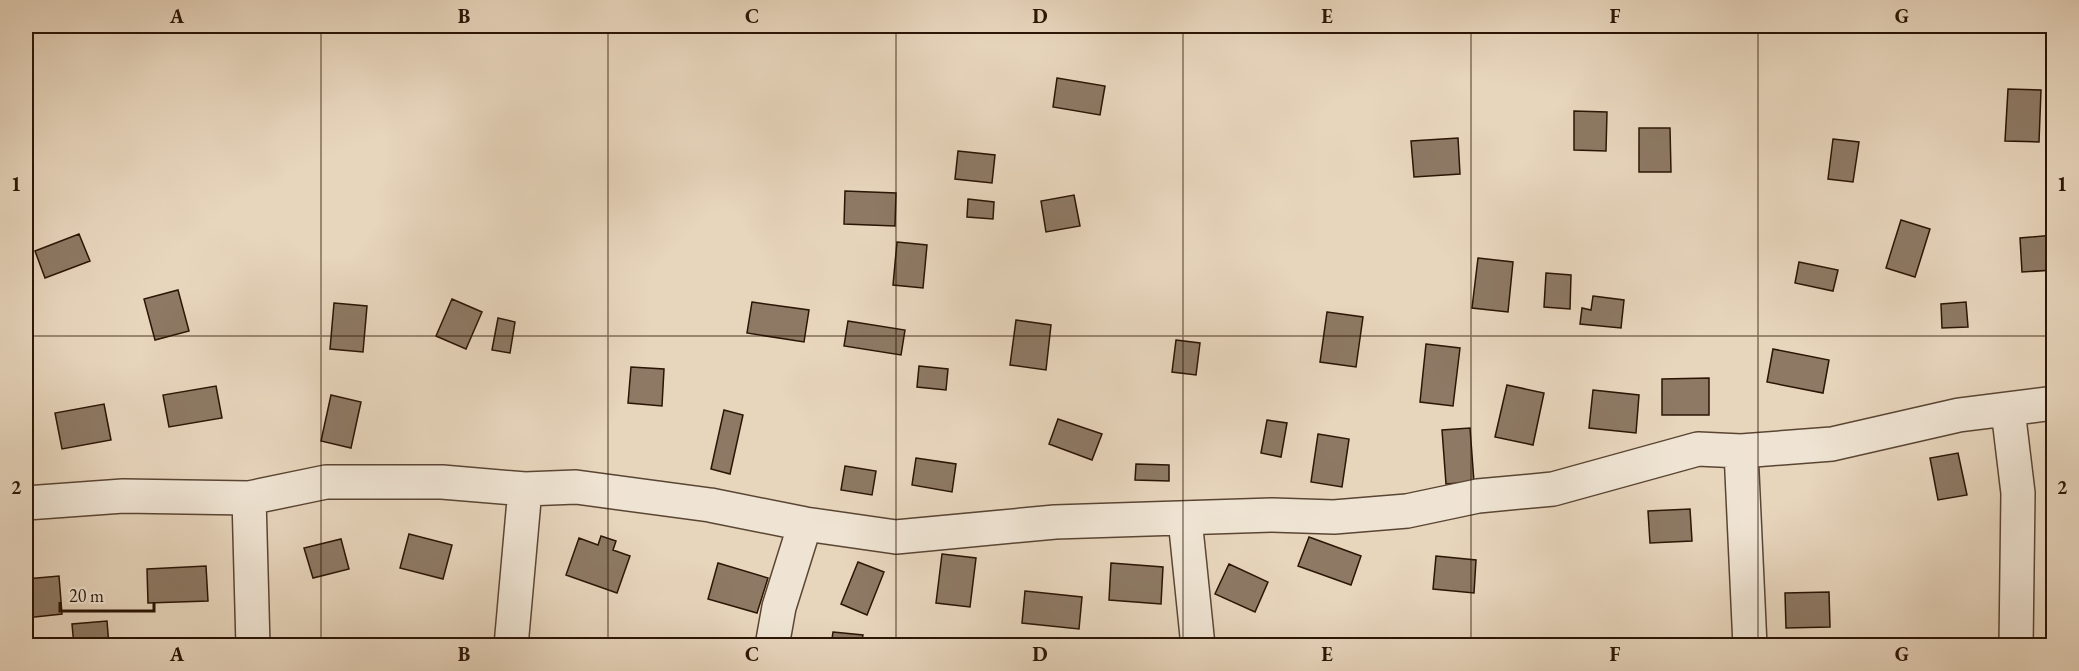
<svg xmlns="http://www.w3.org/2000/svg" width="2079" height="671" viewBox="0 0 2079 671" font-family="'EB Garamond',serif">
<rect width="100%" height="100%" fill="#e7d5bc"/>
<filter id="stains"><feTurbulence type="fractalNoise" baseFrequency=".00333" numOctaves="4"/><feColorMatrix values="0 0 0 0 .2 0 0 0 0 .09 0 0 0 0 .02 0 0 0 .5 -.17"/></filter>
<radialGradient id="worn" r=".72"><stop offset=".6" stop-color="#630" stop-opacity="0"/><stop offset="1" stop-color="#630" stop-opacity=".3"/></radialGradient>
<path fill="#8d7964" stroke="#2b1505" stroke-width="1.5" d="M 1057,78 L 1105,86 L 1100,115 L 1053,107 Z
M 2008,89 L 2041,90 L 2039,142 L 2005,141 Z
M 1574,111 L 1607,112 L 1606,151 L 1574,150 Z
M 1639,128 L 1670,128 L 1671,172 L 1639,172 Z
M 1458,138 L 1460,174 L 1414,177 L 1411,141 Z
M 1833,139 L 1859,142 L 1853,182 L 1828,179 Z
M 958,151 L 995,155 L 992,183 L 955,179 Z
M 845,191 L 896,193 L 895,226 L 844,224 Z
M 1074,195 L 1080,226 L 1046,232 L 1041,201 Z
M 968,199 L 994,202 L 993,219 L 967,217 Z
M 1901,220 L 1930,229 L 1915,277 L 1886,268 Z
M 79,234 L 90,261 L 45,278 L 35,251 Z
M 2054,235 L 2054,270 L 2022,272 L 2020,238 Z
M 897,242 L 927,245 L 923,288 L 893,285 Z
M 1478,258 L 1513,262 L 1508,312 L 1472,308 Z
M 1799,262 L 1838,270 L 1833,291 L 1795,283 Z
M 1546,273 L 1571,275 L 1570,309 L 1544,307 Z
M 178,290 L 189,331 L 155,340 L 144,299 Z
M 2048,295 L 2054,295 L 2054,326 L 2051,326 Z
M 1593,296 L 1624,300 L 1621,328 L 1580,324 L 1582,308 L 1591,310 Z
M 452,299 L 482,312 L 466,349 L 436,336 Z
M 752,302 L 809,310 L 804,342 L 747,333 Z
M 1966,302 L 1968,327 L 1942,328 L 1941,304 Z
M 334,303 L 367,306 L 363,352 L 330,349 Z
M 1327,312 L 1363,317 L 1356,367 L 1320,362 Z
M 498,318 L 515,322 L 510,353 L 492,350 Z
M 1016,320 L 1051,325 L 1046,370 L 1010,365 Z
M 848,321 L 905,330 L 901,355 L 844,346 Z
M 1176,340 L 1200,343 L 1196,375 L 1172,372 Z
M 1426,344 L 1460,348 L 1453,406 L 1420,402 Z
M 1773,349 L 1829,360 L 1823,393 L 1767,382 Z
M 919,366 L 948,369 L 946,390 L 917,387 Z
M 631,367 L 664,369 L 662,406 L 628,403 Z
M 1709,378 L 1709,415 L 1662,415 L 1662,379 Z
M 1507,385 L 1544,393 L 1533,445 L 1495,437 Z
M 216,386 L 222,418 L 169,427 L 163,395 Z
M 1593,390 L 1639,395 L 1636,433 L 1589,428 Z
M 331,395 L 361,402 L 351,448 L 321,441 Z
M 104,404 L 111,440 L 62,449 L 55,413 Z
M 724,410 L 743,415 L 730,474 L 711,469 Z
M 1058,419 L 1102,434 L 1092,460 L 1049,444 Z
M 1267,420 L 1287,423 L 1281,457 L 1261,453 Z
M 1470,428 L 1474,482 L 1446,484 L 1442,430 Z
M 1318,434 L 1349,439 L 1342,487 L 1311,482 Z
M 1958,453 L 1967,495 L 1938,500 L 1930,458 Z
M 916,458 L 956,464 L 952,492 L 912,485 Z
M 1136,464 L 1169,465 L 1169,481 L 1135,480 Z
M 845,466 L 876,471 L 872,495 L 841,490 Z
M 1690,509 L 1692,541 L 1650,543 L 1648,511 Z
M 409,534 L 452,545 L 443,579 L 400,568 Z
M 601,536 L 616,541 L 613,550 L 630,556 L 617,593 L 566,575 L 579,538 L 598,545 Z
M 1309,537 L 1361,556 L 1351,585 L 1298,566 Z
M 341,539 L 349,569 L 313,578 L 304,548 Z
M 942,554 L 976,558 L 970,607 L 936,603 Z
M 1436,556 L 1476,560 L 1474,593 L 1433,589 Z
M 858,562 L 884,572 L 867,615 L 841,604 Z
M 718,563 L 768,578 L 757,613 L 708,599 Z
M 1111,563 L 1163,567 L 1161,604 L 1109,600 Z
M 1229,564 L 1268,582 L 1255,612 L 1215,594 Z
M 206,566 L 208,601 L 148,603 L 147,569 Z
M 59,576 L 62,614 L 26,618 L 26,579 Z
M 1025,591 L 1082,597 L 1079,629 L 1022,623 Z
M 1829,592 L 1830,627 L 1786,628 L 1785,593 Z
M 107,621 L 109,646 L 74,646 L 72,624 Z
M 833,632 L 863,635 L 861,646 L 831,646 Z
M 1594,638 L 1594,646 L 1560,646 L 1559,640 Z"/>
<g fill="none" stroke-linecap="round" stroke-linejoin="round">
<g stroke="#5a4533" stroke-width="36">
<path id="street" d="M 2008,410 L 2018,493 L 2016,646
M 1741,451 L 1750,646
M 249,498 L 253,646
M 26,503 L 123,496 L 249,498 L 326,482 L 442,482 L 525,489 L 576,487 L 710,505 L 805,524 L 896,537 L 1055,522 L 1272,515 L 1334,517 L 1407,511 L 1478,496 L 1553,489 L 1698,449 L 1741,451 L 1832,444 L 1959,415 L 2054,403
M 1185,519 L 1198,646
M 511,646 L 525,489
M 772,646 L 779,607 L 805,524"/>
</g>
<use href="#street" stroke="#efe4d3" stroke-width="33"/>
</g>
<path fill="none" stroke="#2b1505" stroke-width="1.5" stroke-opacity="0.55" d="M 321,26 L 321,646M 608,26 L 608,646M 896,26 L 896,646M 1183,26 L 1183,646M 1471,26 L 1471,646M 1758,26 L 1758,646M 26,336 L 2054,336"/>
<rect width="2079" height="671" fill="none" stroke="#e7d5bc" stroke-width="66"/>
<path d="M60 602v9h94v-9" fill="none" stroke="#2b1505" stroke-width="3"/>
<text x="69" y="602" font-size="18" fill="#2b1505" stroke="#efe4d3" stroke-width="4.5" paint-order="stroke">20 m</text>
<rect x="33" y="33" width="2013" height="605" fill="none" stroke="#2b1505" stroke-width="2"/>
<g font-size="20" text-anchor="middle" font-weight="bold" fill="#2b1505">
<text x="177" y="23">A</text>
<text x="464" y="23">B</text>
<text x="752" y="23">C</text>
<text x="1040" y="23">D</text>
<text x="1327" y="23">E</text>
<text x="1615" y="23">F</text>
<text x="1902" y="23">G</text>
<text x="16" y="191">1</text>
<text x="2062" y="191">1</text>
<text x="16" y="494">2</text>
<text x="2062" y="494">2</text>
<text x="177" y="661">A</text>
<text x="464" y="661">B</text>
<text x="752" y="661">C</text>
<text x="1040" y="661">D</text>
<text x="1327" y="661">E</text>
<text x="1615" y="661">F</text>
<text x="1902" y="661">G</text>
</g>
<rect width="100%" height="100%" filter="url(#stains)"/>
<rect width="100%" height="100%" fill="url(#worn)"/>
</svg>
